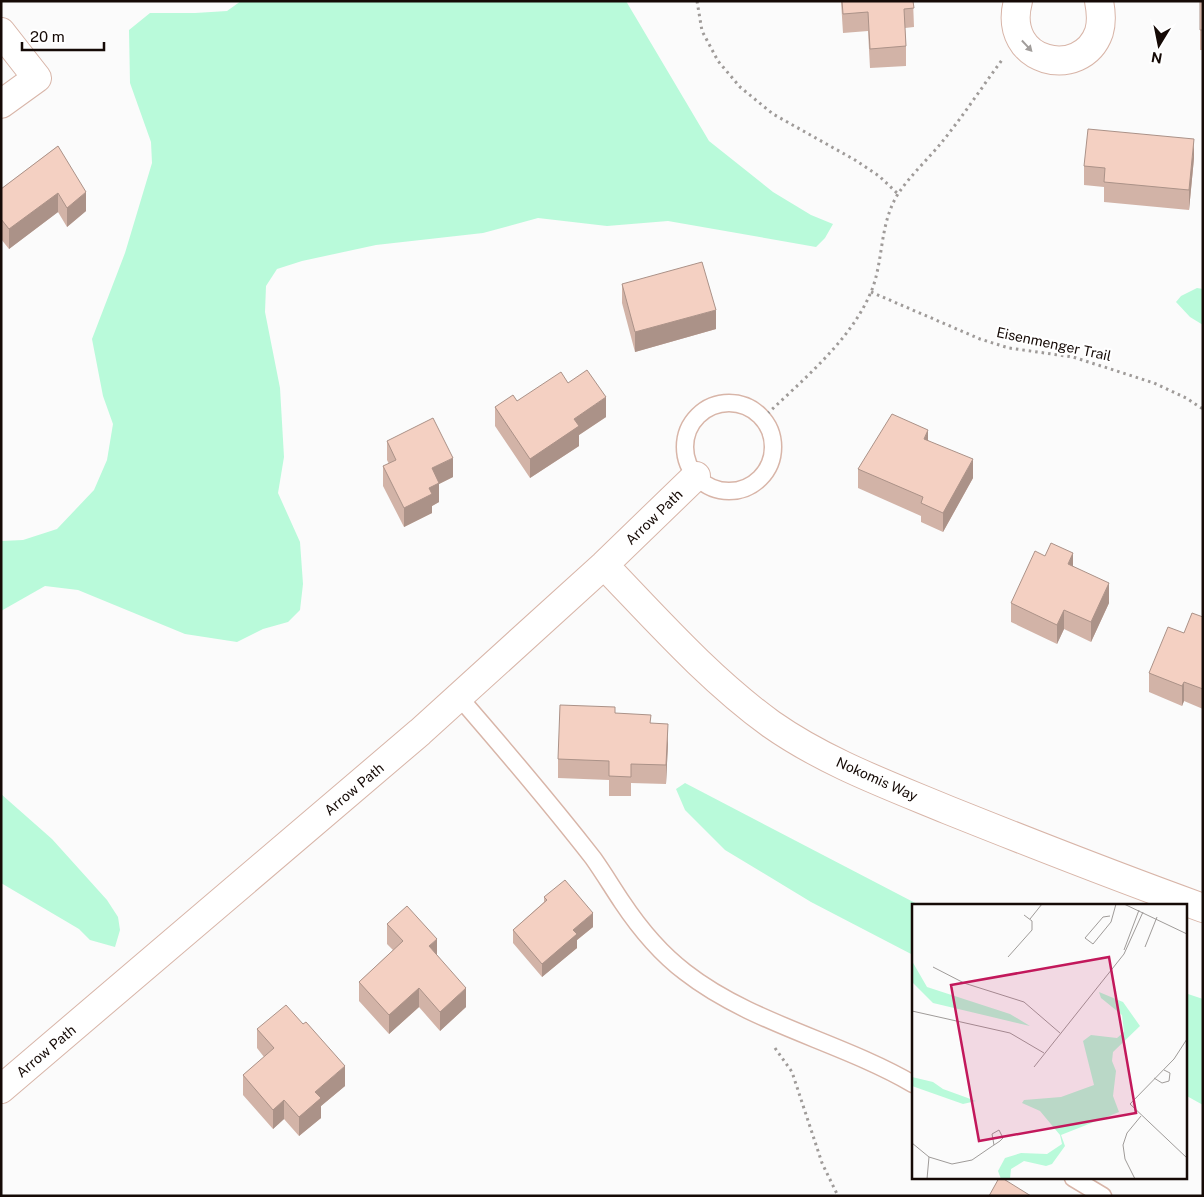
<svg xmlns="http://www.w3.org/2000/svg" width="1204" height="1197" viewBox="0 0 1204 1197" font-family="'Public Sans',sans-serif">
<rect width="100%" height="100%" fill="#fbfbfb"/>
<path fill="#b9fada" d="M 241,1 L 626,1 L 709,141 L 773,192 L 811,215 L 833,224 L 825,238 L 816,247 L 668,221 L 607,226 L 538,218 L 483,233 L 376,245 L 302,261 L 277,269 L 266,286 L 265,312 L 280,388 L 284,457 L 278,493 L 300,542 L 303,584 L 300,610 L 288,622 L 263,629 L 237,642 L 185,634 L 78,590 L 45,586 L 1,611 L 1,541 L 23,540 L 57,529 L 94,490 L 107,460 L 113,424 L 103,396 L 92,339 L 125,253 L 152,163 L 151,142 L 130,83 L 129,30 L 150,13 L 195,13 L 227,11 Z
M 1197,288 L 1203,289 L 1203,325 L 1190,317 L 1176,302 L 1181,296 Z
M 685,783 L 921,906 L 913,906 L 913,955 L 811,902 L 725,850 L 685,810 L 676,789 Z
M 1,794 L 52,839 L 107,900 L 118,917 L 120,930 L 115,947 L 90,940 L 79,929 L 1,883 Z
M 1185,993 L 1203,999 L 1203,1105 L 1185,1095 Z"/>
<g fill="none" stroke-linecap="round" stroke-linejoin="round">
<g stroke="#d8b5a8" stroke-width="19">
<path id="lane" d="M685 447a44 44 0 1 1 88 0a44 44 0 1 1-88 0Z
M 459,697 C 505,750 550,803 593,858 C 603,872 612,887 622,902 C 640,929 660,953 685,972 C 750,1023 841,1042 913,1084
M 1073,1178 L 1103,1196"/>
</g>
<g stroke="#d8b5a8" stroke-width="30">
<path id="street" d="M 1018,1 C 1001,64 1082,81 1099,32 C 1102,22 1101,11 1099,1
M 1,32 L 37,78 L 1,104
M 604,565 C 657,620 709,679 771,724 C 825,762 888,785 948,810 C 1033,844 1117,877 1203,908
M 1,1089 L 420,732 L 604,565 L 696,476"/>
</g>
<path stroke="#9f9b99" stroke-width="3" stroke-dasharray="2.5 4" stroke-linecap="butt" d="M 697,1 L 702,31 L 718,61 L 740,87 L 773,114 L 855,160 L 879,176 L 898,194
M 871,292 L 980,339 L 1009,348 L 1073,357 L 1154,383 L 1186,398 L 1203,409
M 763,418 C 801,381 850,342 871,292 C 884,261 879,224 898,194 C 909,177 928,159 942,142 C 963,116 982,87 1002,60
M 775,1048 L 792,1072 L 822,1163 L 838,1196"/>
<use href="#lane" stroke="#fff" stroke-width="16"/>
<use href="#street" stroke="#fff" stroke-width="28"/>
</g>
<path fill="#d2b3a7" d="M 841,1 L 913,1 L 914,27 L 905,28 L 906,46 L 906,66 L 870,68 L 868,31 L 843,33 Z
M 1200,1 L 1203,1 L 1203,50 L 1200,50 Z
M 58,146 L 86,211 L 67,227 L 58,212 L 9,249 L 1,239 L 1,189 Z
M 1194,158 L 1189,210 L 1104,202 L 1104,187 L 1084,185 L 1084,166 Z
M 622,284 L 716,329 L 635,352 L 622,303 Z
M 568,383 L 606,417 L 579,435 L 579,446 L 530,478 L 495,426 L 495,407 L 517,401 Z
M 928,440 L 973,478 L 943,532 L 921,522 L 921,516 L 858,488 L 858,469 Z
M 387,441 L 453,477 L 439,484 L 439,502 L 432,506 L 432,513 L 404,527 L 383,486 L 383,466 L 389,464 L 387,460 Z
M 1045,556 L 1073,566 L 1109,603 L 1091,642 L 1064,629 L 1057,644 L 1011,622 L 1011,603 Z
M 1203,617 L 1203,709 L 1184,701 L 1182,706 L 1149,692 L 1149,673 L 1184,633 Z
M 615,713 L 651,723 L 668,743 L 666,784 L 631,783 L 631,796 L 609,796 L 609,780 L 558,778 L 558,759 Z
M 544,897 L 593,927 L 577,940 L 577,948 L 542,977 L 513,943 L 513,930 L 544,902 Z
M 387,924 L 437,955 L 466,1007 L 440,1031 L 419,1007 L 389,1034 L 359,1001 L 359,982 L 393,950 L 387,944 Z
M 257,1029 L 345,1086 L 321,1106 L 321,1118 L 299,1136 L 284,1119 L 273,1129 L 243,1095 L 243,1075 L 264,1057 L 257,1048 Z"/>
<path fill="#ab9288" d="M 1194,139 L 1194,158 L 1189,210 L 1189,190 Z
M 86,192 L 86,211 L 67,227 L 67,208 Z
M 58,193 L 58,212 L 9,249 L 9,229 Z
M 716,310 L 716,329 L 635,352 L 635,332 Z
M 606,397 L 606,417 L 579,435 L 579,446 L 530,478 L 530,459 L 574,419 Z
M 928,430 L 928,450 L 924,439 Z
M 453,458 L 453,477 L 439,484 L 439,502 L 432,506 L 432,513 L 404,527 L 404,508 L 429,488 L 432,468 Z
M 973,459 L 973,478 L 943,532 L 943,513 Z
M 1073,553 L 1073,572 L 1068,564 Z
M 1109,583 L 1109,603 L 1091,642 L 1091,622 Z
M 1064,610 L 1064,629 L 1057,644 L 1057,625 Z
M 1184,682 L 1184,701 L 1182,706 L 1182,686 Z
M 668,724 L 668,743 L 666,784 L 666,765 Z
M 593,913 L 593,927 L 577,940 L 577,948 L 542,977 L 542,964 L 573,930 Z
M 437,939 L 437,958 L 429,946 Z
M 419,988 L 419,1007 L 389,1034 L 389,1015 Z
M 466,988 L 466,1007 L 440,1031 L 440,1012 Z
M 345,1066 L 345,1086 L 321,1106 L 321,1118 L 299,1136 L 299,1117 L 315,1092 Z
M 284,1100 L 284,1119 L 273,1129 L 273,1110 Z"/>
<path fill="#f4d0c2" stroke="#ab9288" d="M 842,1 L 913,1 L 914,8 L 904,9 L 906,46 L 870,49 L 868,12 L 843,14 Z
M 1200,1 L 1203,1 L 1203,30 L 1200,30 Z
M 1088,129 L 1194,139 L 1189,190 L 1104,182 L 1105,168 L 1084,166 Z
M 58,146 L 86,192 L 67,208 L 58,193 L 9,229 L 1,219 L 1,189 Z
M 702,262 L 716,310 L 635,332 L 622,284 Z
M 587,370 L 606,397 L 574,419 L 579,426 L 530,459 L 495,407 L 513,395 L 517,401 L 561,372 L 568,383 Z
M 892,414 L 928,430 L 924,439 L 973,459 L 943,513 L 921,503 L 923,497 L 858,469 Z
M 433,418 L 453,458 L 432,468 L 439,483 L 429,488 L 432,494 L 404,508 L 383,466 L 396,460 L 387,441 Z
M 1051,543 L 1073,553 L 1068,564 L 1109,583 L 1091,622 L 1064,610 L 1057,625 L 1011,603 L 1035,551 L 1045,556 Z
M 1192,613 L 1203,617 L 1203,689 L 1184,682 L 1182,686 L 1149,673 L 1168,627 L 1184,633 Z
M 560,705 L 615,707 L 615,713 L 651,715 L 650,723 L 668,724 L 666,765 L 631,764 L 631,777 L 609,776 L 609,761 L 558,759 Z
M 565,880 L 593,913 L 573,930 L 577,934 L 542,964 L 513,930 L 547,900 L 544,897 Z
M 407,906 L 437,939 L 429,946 L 466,988 L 440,1012 L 419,988 L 389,1015 L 359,982 L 403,941 L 387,924 Z
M 286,1005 L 303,1024 L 306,1022 L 345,1066 L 315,1092 L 321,1098 L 299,1117 L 284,1100 L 273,1110 L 243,1075 L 274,1048 L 257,1029 Z
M 999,1178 L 1002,1178 L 1031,1196 L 989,1196 Z"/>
<defs><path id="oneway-solid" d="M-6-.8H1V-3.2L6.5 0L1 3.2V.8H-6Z" transform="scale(1.25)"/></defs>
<use fill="#a19d9b" href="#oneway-solid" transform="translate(1027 46) rotate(47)"/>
<g text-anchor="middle" stroke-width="4.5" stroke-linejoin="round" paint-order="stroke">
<g font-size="14" fill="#150a06" stroke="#fff">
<text transform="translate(1054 344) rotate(12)" y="5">Eisenmenger Trail</text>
<text transform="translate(654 517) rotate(-44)" y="5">Arrow Path</text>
<text transform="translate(877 779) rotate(24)" y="5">Nokomis Way</text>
<text transform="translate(354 789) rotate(-40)" y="5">Arrow Path</text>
<text transform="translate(46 1051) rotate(-40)" y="5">Arrow Path</text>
</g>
</g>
<g transform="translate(912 904)">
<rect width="275" height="275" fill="#fbfbfb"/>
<path d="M 0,57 L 15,83 L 98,110 L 118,122 L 21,99 L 0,78 ZM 187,88 L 211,98 L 228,122 L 201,148 L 200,157 L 204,167 L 201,192 L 207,208 L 149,231 L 153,242 L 140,260 L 134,262 L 112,257 L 99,265 L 98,275 L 89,275 L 86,267 L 93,254 L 109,249 L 135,250 L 150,240 L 148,231 L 128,207 L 110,199 L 112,196 L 149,193 L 182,181 L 171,137 L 179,131 L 205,134 L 212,128 L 210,111 L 189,94 ZM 0,173 L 21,178 L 31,185 L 64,197 L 51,200 L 0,182 Z" fill="#b9fada"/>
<path fill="none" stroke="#9f9b99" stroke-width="1" d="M 212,0 L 275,30M 198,12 L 191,13 L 173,34 L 181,40 L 199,18 L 204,0M 118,15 L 130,0M 233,43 L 245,13M 212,46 L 227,6M 96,53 L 120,26 L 120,17 L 112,11M 21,63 L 52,79 L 112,98 L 148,129M 0,107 L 98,129 L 132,149M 275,135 L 262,155 L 218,200 L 275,254M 122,163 L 212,50 L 231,8M 242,174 L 250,179 L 257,177 L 258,169 L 252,166M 0,239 L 17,253 L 40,260 L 60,256 L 76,245 L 88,237 L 91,234 L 87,226 L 80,230 L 82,241M 15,275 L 17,253M 223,275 L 213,255 L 211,241 L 215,229 L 229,212"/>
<path fill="#c2185b" fill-opacity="0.15" stroke="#c2185b" stroke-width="2.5" d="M 197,53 L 224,209 L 67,237 L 39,81 Z"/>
<rect width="275" height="275" fill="none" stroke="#150a06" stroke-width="2.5"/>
</g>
<rect width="1204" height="1197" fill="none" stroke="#150a06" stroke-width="5"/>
<g transform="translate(1159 45) rotate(190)" stroke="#ffffff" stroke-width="4" paint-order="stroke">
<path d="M0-4L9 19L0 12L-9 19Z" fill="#150a06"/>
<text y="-8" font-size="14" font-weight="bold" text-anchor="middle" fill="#150a06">N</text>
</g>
<path d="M22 42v8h82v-8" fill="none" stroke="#150a06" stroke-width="2.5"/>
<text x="30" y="42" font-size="15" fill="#150a06" stroke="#ffffff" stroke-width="4" paint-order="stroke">20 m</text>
</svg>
